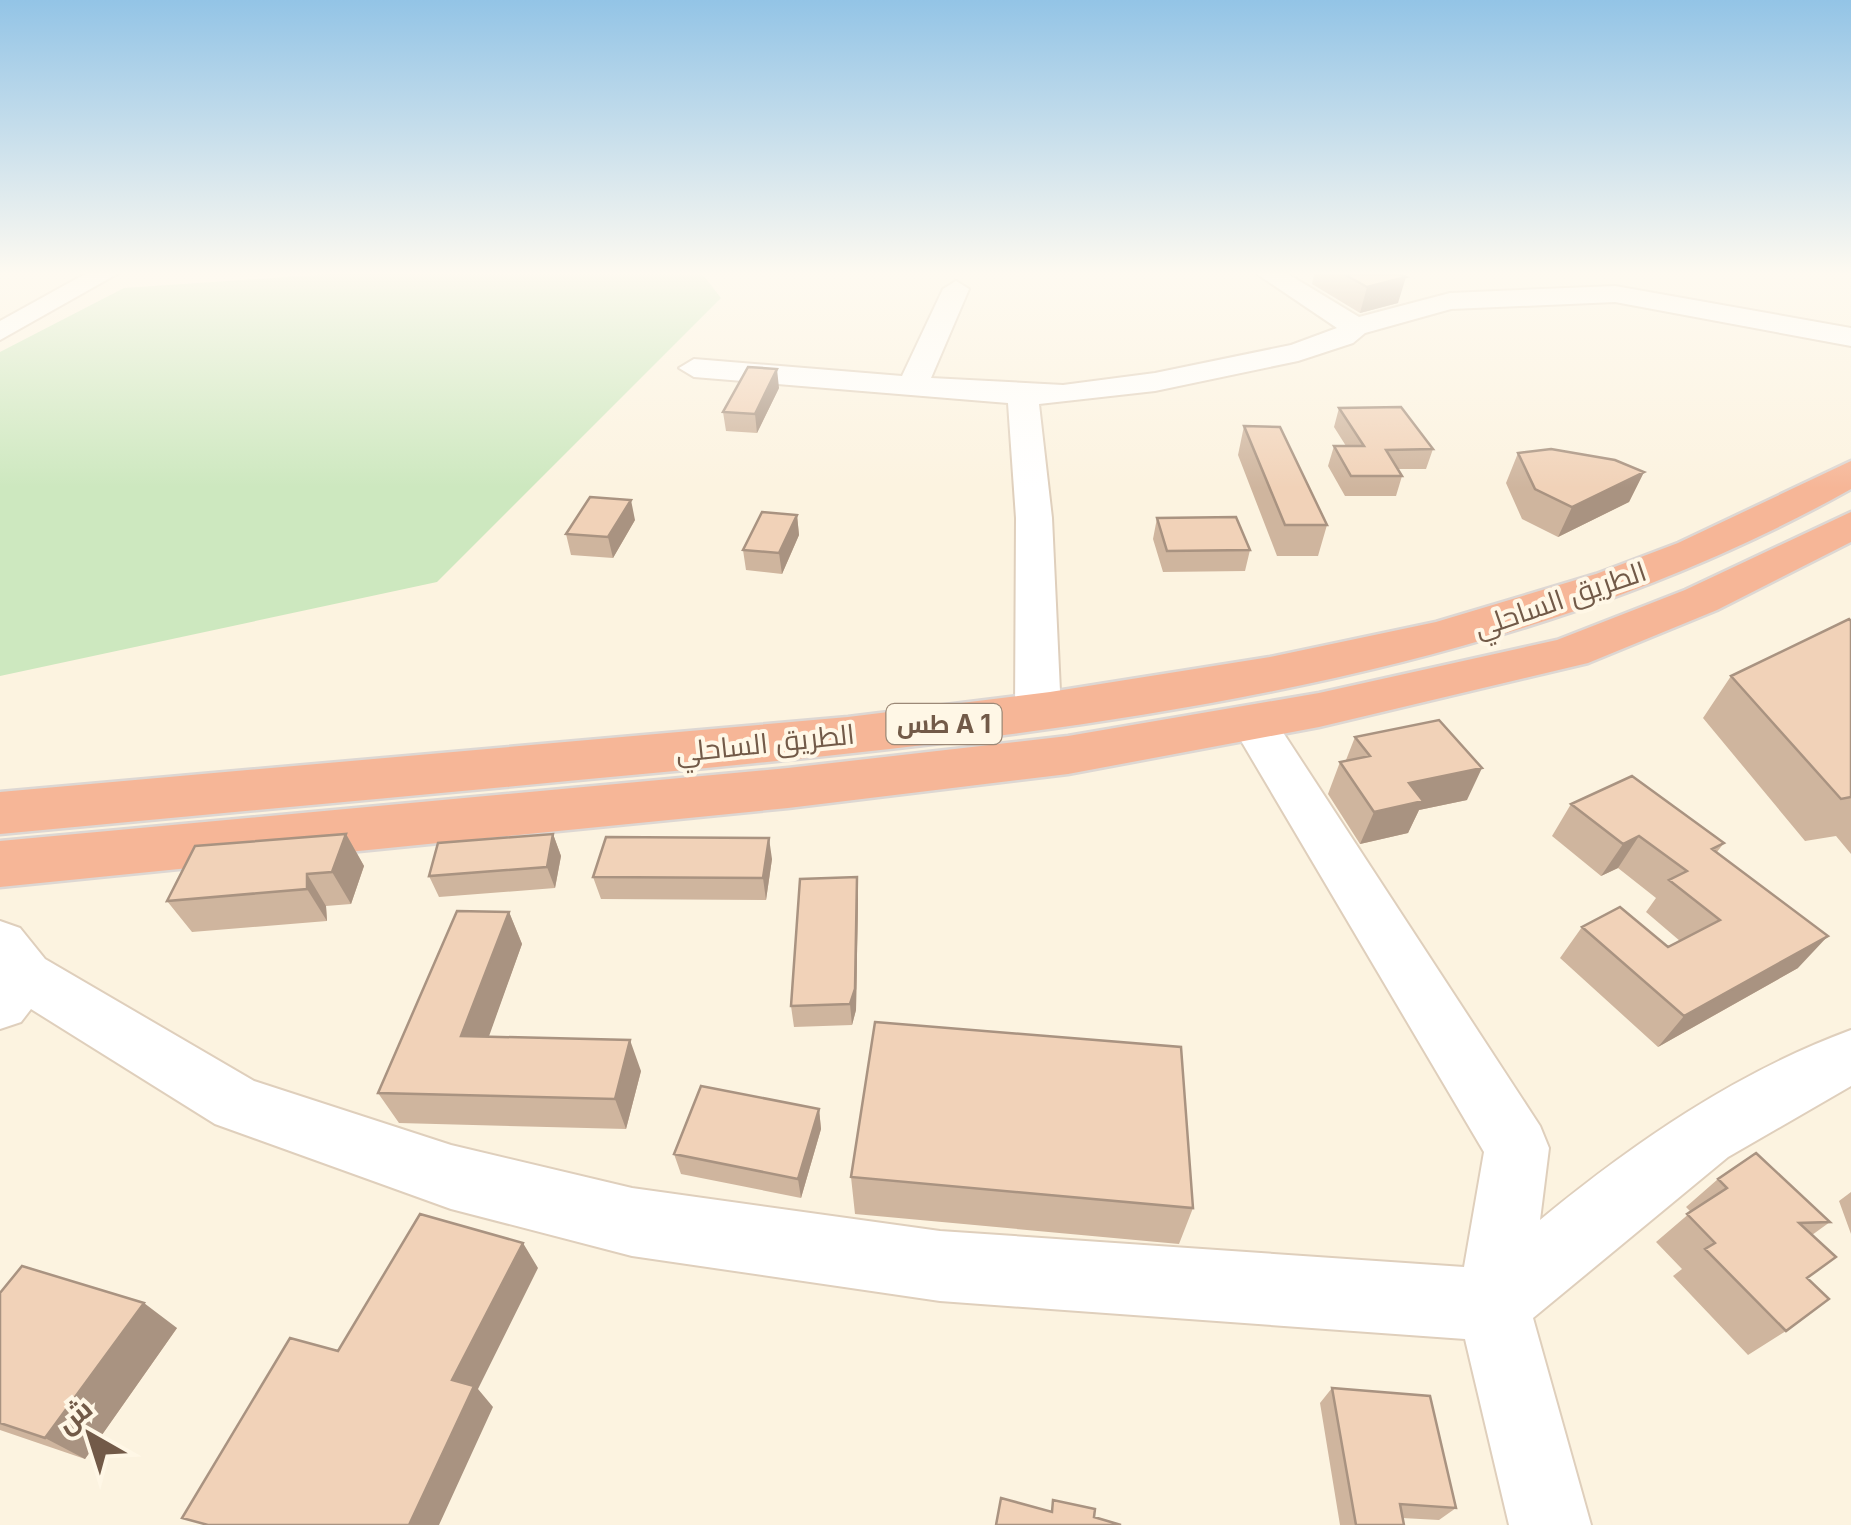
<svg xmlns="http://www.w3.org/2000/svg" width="1851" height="1525" viewBox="0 0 1851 1525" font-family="Inter,Cairo,sans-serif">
<rect width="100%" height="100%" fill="#fcf3e0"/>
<path fill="#cde8bf" d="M 330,274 L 703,275 L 721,298 L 437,582 L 0,676 L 0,352 L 124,288 Z"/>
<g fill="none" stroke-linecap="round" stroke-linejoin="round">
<g stroke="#dfcfbc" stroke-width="4">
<path id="minor" d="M 85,274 L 117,274 L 0,340 L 0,321 Z
M 1257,274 L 1288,274 L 1359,317 L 1450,293 L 1615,286 L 1851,328 L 1851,346 L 1615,302 L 1451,309 L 1365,333 L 1353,343 L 1298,361 L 1155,391 L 1039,404 L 1052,518 L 1061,713 L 1054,724 L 1038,728 L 1022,724 L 1015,713 L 1016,518 L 1008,403 L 694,377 L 679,368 L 694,359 L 902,376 L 943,289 L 956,281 L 969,289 L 931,378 L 1063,385 L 1155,373 L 1291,345 L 1337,328 Z
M 1253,707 L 1269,711 L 1540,1126 L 1549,1148 L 1540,1220 C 1635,1142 1735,1073 1851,1030 L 1851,1086 L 1728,1157 L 1533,1318 L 1591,1525 L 1509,1525 L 1465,1339 L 940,1301 L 632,1256 L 451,1209 L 215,1124 L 31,1009 L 21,1022 L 0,1029 L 0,921 L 20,928 L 45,959 L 254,1081 L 451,1145 L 632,1188 L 940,1231 L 1464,1267 L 1484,1152 L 1230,722 L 1237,711 Z"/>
</g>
<g stroke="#ddd7d3" stroke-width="5">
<path id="highway" d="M 1851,461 L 1851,489 C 1497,688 1062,734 664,772 C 443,793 221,813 0,834 L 0,792 L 848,717 L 1050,692 L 1270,657 L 1436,622 L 1596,574 L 1678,543 Z
M 1851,512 L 1851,542 L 1717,610 L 1588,663 L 1319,727 L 1068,774 L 788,808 L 0,887 L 0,841 L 788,768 L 1068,736 L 1319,693 L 1557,640 L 1685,590 Z"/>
</g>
<use href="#minor" fill="#fff" fill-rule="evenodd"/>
<use href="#highway" fill="#f6b697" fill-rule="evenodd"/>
</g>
<path fill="#cfb59e" d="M 1314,274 L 1399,274 L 1398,303 L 1360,313 L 1312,284 Z
M 779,388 L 757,433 L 726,431 L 723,412 Z
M 1339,408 L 1433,449 L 1426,469 L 1398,469 L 1402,476 L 1396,496 L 1345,496 L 1328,466 L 1334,446 L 1346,446 L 1334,427 Z
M 1244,426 L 1327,525 L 1318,556 L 1277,556 L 1238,455 Z
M 1518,453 L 1644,472 L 1629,502 L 1558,537 L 1522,519 L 1506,483 Z
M 797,515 L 799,535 L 782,574 L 746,570 L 743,550 Z
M 1157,518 L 1250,550 L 1245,571 L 1163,572 L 1153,539 Z
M 635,520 L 613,558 L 571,555 L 566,534 Z
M 1851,621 L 1851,854 L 1836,836 L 1805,841 L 1703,718 L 1731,676 Z
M 1355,737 L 1467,800 L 1419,810 L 1408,833 L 1360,844 L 1328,794 L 1340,762 L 1346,760 Z
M 1571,804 L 1724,843 L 1717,852 L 1798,968 L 1658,1047 L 1560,958 L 1582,927 L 1668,947 L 1680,941 L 1646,912 L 1656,898 L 1618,868 L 1601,876 L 1552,836 Z
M 346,834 L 364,866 L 351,904 L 326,906 L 327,921 L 192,932 L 167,901 Z
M 553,834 L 561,856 L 555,888 L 439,897 L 429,876 Z
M 772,859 L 766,900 L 601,899 L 593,877 Z
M 857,877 L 858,899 L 856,1010 L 852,1025 L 794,1027 L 791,1006 Z
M 509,912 L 522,944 L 488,1037 L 641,1071 L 626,1129 L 399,1123 L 378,1093 Z
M 819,1109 L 821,1129 L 801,1198 L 681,1174 L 674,1154 Z
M 851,1177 L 1193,1208 L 1179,1244 L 855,1214 Z
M 1718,1179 L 1830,1222 L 1812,1235 L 1807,1278 L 1786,1331 L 1748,1355 L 1673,1276 L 1682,1269 L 1656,1242 L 1691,1212 L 1686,1207 Z
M 1851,1192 L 1851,1234 L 1839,1201 Z
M 0,1293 L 177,1328 L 85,1459 L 0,1430 Z
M 1332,1388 L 1456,1508 L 1439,1520 L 1402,1518 L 1404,1525 L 1340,1525 L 1320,1403 Z"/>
<path fill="#a99381" d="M 1406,277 L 1398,303 L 1360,313 L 1367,287 Z
M 777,369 L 779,388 L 757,433 L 755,414 Z
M 1644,472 L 1629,502 L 1558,537 L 1572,507 Z
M 631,500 L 635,520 L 613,558 L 608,537 Z
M 797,515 L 799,535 L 782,574 L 779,553 Z
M 1482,768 L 1467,800 L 1419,810 L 1408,833 L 1360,844 L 1374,812 L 1409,783 Z
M 346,834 L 364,866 L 351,904 L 332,872 Z
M 553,834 L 561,856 L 555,888 L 547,867 Z
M 1639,836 L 1618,868 L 1601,876 L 1623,844 Z
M 769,838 L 772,859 L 766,900 L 763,878 Z
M 307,874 L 326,906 L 327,921 L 307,889 Z
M 857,877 L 858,899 L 856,1010 L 852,1025 L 850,1004 Z
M 509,912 L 522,944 L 478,1067 L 461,1036 Z
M 1828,936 L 1798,968 L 1658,1047 L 1684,1016 Z
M 630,1040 L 641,1071 L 626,1129 L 615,1099 Z
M 819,1109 L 821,1129 L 801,1198 L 798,1179 Z
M 523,1243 L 538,1268 L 478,1389 L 493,1407 L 439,1525 L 409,1525 L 452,1380 Z
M 144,1303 L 177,1328 L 85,1459 L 45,1438 Z"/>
<path fill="#f1d2b8" stroke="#a99381" stroke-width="2.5" d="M 1344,274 L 1399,274 L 1406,277 L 1367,287 Z
M 748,367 L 777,369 L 755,414 L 723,412 Z
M 1401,407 L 1433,449 L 1386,450 L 1402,476 L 1351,476 L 1334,446 L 1364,446 L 1339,408 Z
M 1244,426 L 1280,427 L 1327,525 L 1285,525 Z
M 1551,449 L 1615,460 L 1644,472 L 1572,507 L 1535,489 L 1518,453 Z
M 590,497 L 631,500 L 608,537 L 566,534 Z
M 762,512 L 797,515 L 779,553 L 743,550 Z
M 1236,517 L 1250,550 L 1167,551 L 1157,518 Z
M 1849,619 L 1851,621 L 1851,797 L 1841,799 L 1731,676 Z
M 1439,720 L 1482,768 L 1409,783 L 1423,801 L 1374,812 L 1340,762 L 1370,756 L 1355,737 Z
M 1632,776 L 1724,843 L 1712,849 L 1828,936 L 1684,1016 L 1582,927 L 1620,907 L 1668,947 L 1720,920 L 1669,880 L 1687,871 L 1639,836 L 1623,844 L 1571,804 Z
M 346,834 L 332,872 L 307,874 L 307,889 L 167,901 L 195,846 Z
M 553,834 L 547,867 L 429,876 L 438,843 Z
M 606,837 L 769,838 L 763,878 L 593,877 Z
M 857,877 L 855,989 L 850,1004 L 791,1006 L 800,879 Z
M 457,911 L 509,912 L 461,1036 L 630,1040 L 615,1099 L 378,1093 Z
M 875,1022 L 1181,1047 L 1193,1208 L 851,1177 Z
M 701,1086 L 819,1109 L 798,1179 L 674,1154 Z
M 1756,1153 L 1830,1222 L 1799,1223 L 1836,1257 L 1807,1278 L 1829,1299 L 1786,1331 L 1705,1249 L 1715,1243 L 1687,1214 L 1727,1188 L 1718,1179 Z
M 420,1214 L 523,1243 L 452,1380 L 474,1386 L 409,1525 L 208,1525 L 182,1518 L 290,1338 L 338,1351 Z
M 22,1266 L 144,1303 L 45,1438 L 0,1423 L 0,1293 Z
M 1332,1388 L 1430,1396 L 1456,1508 L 1400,1504 L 1404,1525 L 1356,1525 Z
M 1001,1498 L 1052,1512 L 1053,1500 L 1095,1509 L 1094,1517 L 1121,1525 L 996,1525 Z"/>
<linearGradient id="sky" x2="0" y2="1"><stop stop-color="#93c4e6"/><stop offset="0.56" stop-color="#fefaf1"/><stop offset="1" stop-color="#fefaf1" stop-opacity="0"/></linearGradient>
<rect width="1851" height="488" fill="url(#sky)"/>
<g text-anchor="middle" stroke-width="8" stroke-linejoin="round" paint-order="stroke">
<rect fill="#fff7e6" stroke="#9c8977" stroke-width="2.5" x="886.5" y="704" width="115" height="40" rx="8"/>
<g font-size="25" font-weight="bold" fill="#725a48">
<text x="944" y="733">طس A 1</text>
</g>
<g font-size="28" fill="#725a48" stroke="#fff7e6">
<text transform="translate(1560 599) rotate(-19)" y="10">الطريق الساحلي</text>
<text transform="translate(765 743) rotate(-6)" y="10">الطريق الساحلي</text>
</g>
</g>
<g transform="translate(90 1435) rotate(321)" stroke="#fff7e6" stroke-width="8" paint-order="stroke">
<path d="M0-8L18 38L0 25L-18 38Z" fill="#725a48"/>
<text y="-15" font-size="28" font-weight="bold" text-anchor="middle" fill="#725a48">ش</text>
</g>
</svg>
